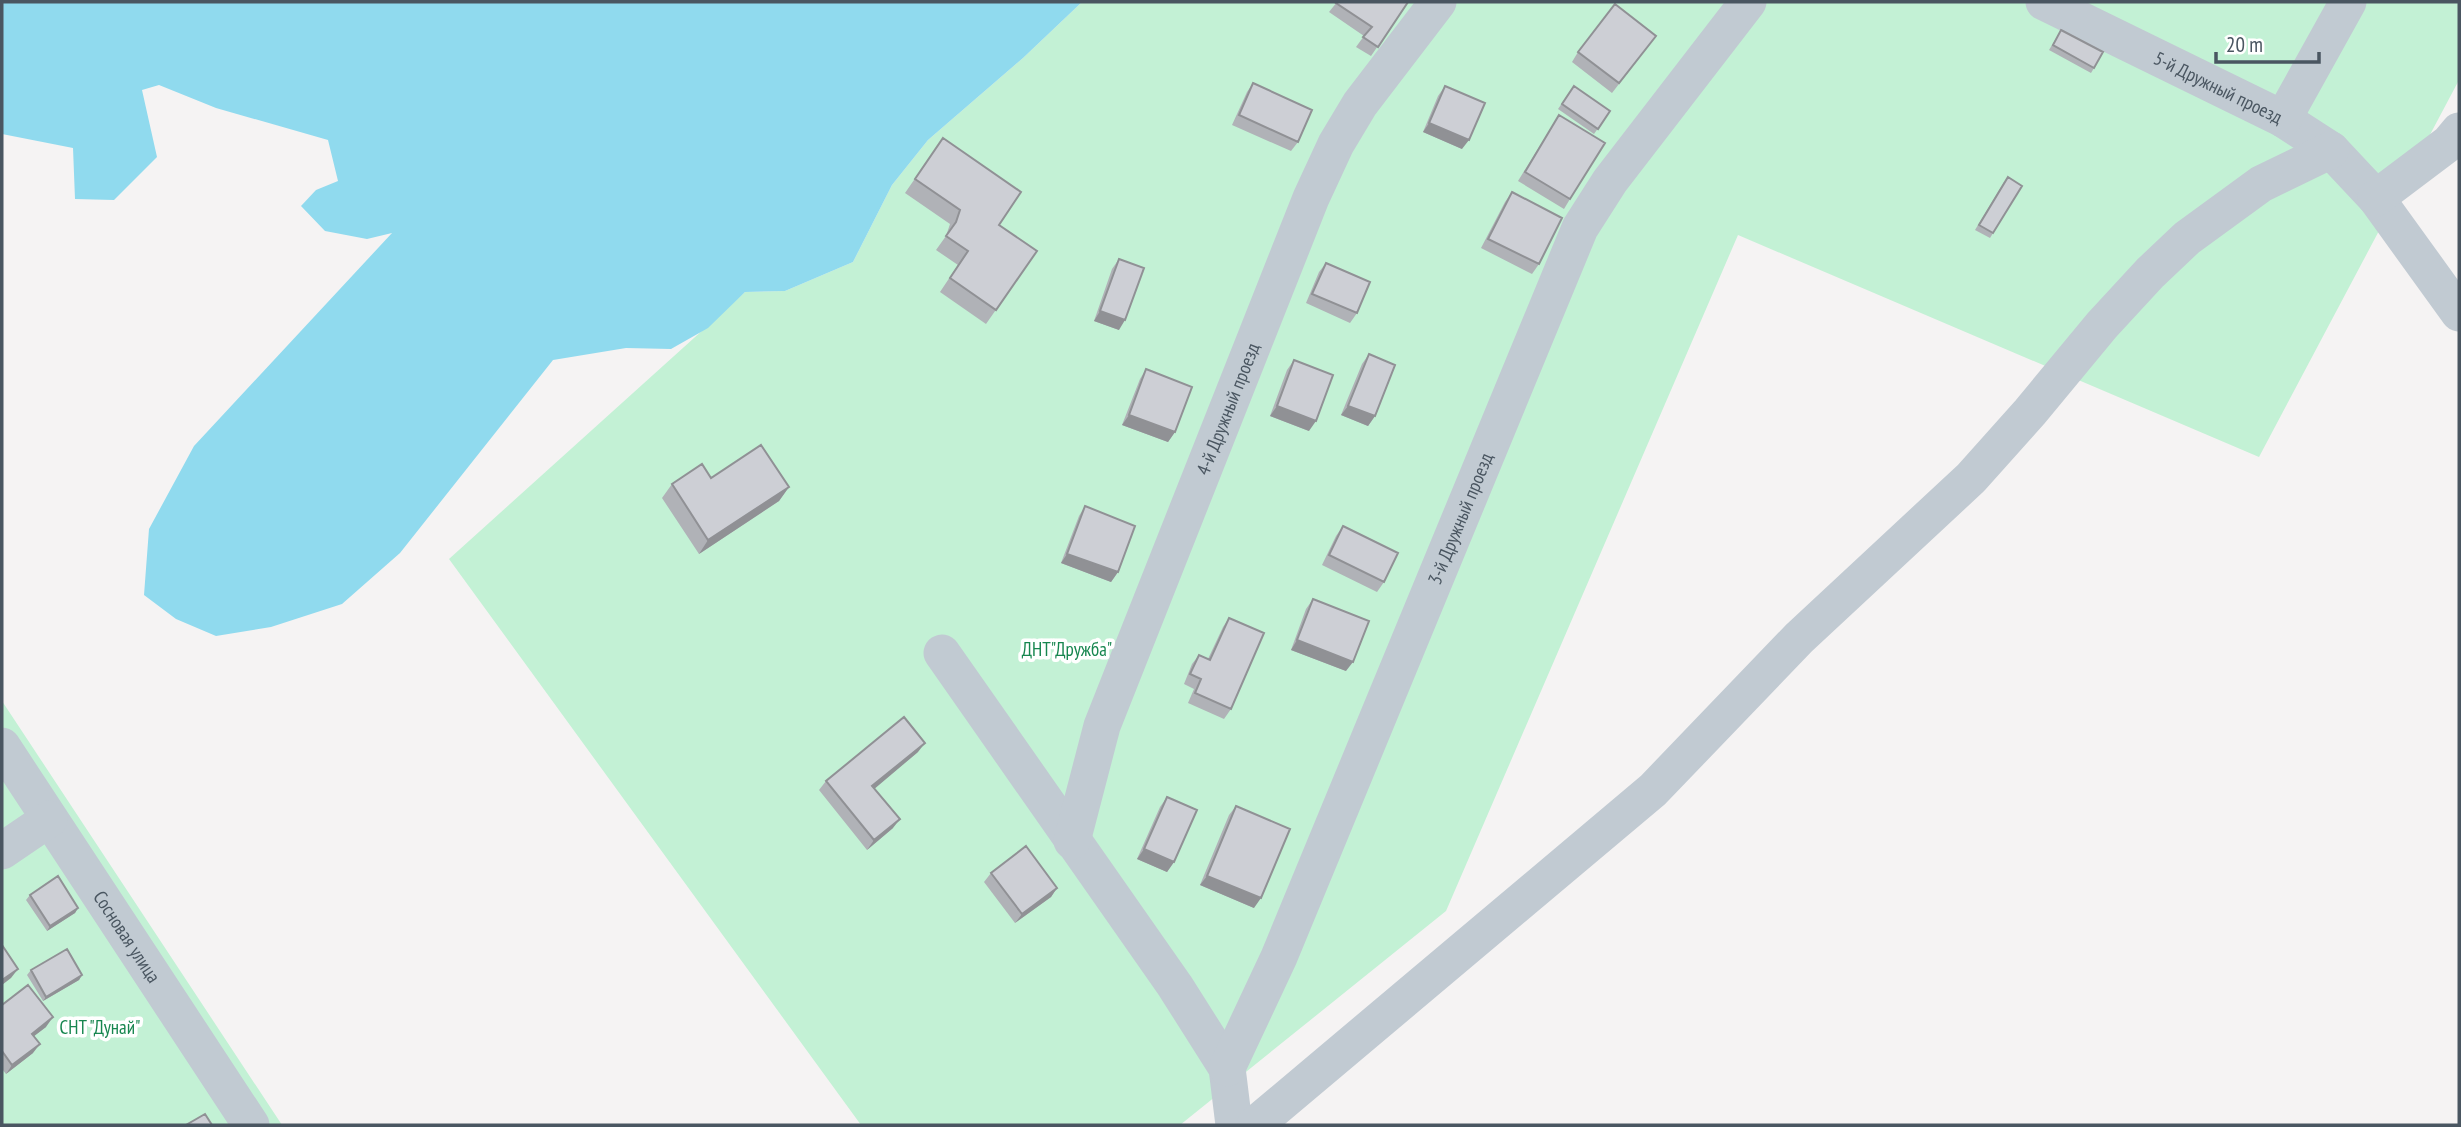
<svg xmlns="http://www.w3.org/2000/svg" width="2461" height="1127" viewBox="0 0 2461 1127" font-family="'PT Sans Narrow',sans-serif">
<rect width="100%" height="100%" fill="#f5f3f3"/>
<path fill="#c3f1d5" d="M 1082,2 L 2459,2 L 2459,80 L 2259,457 L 1738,235 L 1446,911 L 1180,1125 L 861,1125 L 449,559 L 745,292 L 785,291 L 853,262 L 892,185 L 928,140 L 1023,58 Z
M 2,701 L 282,1125 L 2,1125 Z"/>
<path fill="#90daee" d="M 2,2 L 1082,2 L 1023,58 L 928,140 L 892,185 L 853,262 L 785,291 L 745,292 L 708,328 L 671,349 L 626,348 L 553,360 L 400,553 L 342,604 L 271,627 L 216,636 L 176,619 L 144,595 L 149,529 L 194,446 L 392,233 L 367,239 L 325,231 L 301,206 L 316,190 L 338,181 L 328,140 L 216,108 L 159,85 L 142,90 L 157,157 L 114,200 L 75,199 L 73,148 L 2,134 Z"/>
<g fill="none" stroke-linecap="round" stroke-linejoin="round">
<g stroke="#c1cad2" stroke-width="37">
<path id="s1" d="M 2044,2 L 2283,119 L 2331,150 L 2376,198 L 2459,313"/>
<path d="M 2283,119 L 2348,2"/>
<path d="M 2376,198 L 2449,143 L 2459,131"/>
<path d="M 942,653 L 1175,986 L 1227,1068 L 1234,1125"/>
<path id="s2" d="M 2,746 L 251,1125"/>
<path id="s3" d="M 1072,841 L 1102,726 L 1311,198 L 1336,144 L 1360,104 L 1438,2"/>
<path d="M 2,851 L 49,819"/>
<path id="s4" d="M 1227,1068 L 1279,957 L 1580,228 L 1610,181 L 1748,2"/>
<path d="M 1255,1125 L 1653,790 L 1799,638 L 1971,478 L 2030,412 L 2102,325 L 2150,273 L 2187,238 L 2261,184 L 2331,150"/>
</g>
</g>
<path fill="#b0b2b7" d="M 1337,2 L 1408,2 L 1371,56 L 1356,47 L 1364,36 L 1329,12 Z
M 2061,30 L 2094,68 L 2091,73 L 2049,50 Z
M 1656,36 L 1612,93 L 1572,62 L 1578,52 Z
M 1253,83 L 1298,142 L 1291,151 L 1232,125 L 1247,92 Z
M 1445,86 L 1462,149 L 1423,132 L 1438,96 Z
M 1574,86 L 1610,111 L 1594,134 L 1558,109 Z
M 1559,115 L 1570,199 L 1564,209 L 1518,181 Z
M 943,138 L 999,225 L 1037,251 L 986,324 L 940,292 L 958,265 L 936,250 L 946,236 L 950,224 L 905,193 Z
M 2004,182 L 2022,186 L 1990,238 L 1975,230 Z
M 1512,192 L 1539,264 L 1532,274 L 1481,248 L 1505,202 Z
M 1119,259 L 1119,330 L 1094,321 L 1112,269 Z
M 1326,263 L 1357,313 L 1350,323 L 1306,303 L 1319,272 Z
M 1369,354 L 1375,416 L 1368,426 L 1341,415 L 1362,364 Z
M 1294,360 L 1309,431 L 1270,416 L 1287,370 Z
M 1146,369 L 1175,432 L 1168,442 L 1122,425 L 1140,379 Z
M 711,478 L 789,487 L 779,501 L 699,554 L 662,498 L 672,484 Z
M 1085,506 L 1118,572 L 1111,582 L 1061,563 L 1079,516 Z
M 1343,526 L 1384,582 L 1377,592 L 1322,565 L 1336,536 Z
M 1313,599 L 1346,671 L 1291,650 L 1306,609 Z
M 1229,618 L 1231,709 L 1224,719 L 1188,703 L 1194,689 L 1184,684 L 1192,664 L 1199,655 L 1208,659 L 1223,627 Z
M 918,752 L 874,788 L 893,828 L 867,850 L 819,790 L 826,781 Z
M 1167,797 L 1174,862 L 1167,872 L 1137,859 L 1160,807 Z
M 1236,806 L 1254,908 L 1200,885 L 1229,815 Z
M 991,873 L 1057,888 L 1051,897 L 1015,923 L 984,882 Z
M 30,895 L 78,908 L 75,913 L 47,931 L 26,900 Z
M 31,970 L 82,975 L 79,980 L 43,1001 L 27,975 Z
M 2,1005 L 46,1027 L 34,1036 L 33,1053 L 6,1074 L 2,1069 Z"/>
<path fill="#909195" d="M 1429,123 L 1469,140 L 1462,149 L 1423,132 Z
M 1100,311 L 1125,320 L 1119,330 L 1094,321 Z
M 1277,406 L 1316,421 L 1309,431 L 1270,416 Z
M 1348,406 L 1375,416 L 1368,426 L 1341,415 Z
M 1129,415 L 1175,432 L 1168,442 L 1122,425 Z
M 789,487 L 779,501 L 699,554 L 708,540 Z
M 1067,554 L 1118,572 L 1111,582 L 1061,563 Z
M 1297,640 L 1353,662 L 1346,671 L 1291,650 Z
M 925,743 L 918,752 L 866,796 L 872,786 Z
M 900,819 L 893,828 L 867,850 L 874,840 Z
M 1144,849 L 1174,862 L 1167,872 L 1137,859 Z
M 1207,876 L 1261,898 L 1254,908 L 1200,885 Z
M 1057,888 L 1051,897 L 1015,923 L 1022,914 Z
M 78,908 L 75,913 L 47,931 L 50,926 Z
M 18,969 L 11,978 L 2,985 L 2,980 Z
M 82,975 L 79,980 L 43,1001 L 46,997 Z
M 53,1017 L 46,1027 L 25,1043 L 32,1034 Z
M 40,1044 L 33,1053 L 6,1074 L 12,1065 Z"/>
<path fill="#cdcfd5" stroke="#909195" stroke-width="2" d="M 1337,2 L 1408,2 L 1378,47 L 1363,37 L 1372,27 L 1336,3 Z
M 1615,4 L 1656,36 L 1619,83 L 1578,52 Z
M 2061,30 L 2103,52 L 2094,68 L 2053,45 Z
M 1253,83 L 1312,110 L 1298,142 L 1239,115 Z
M 1445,86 L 1485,103 L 1469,140 L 1429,123 Z
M 1574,86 L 1610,111 L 1598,129 L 1562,104 Z
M 1559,115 L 1605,143 L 1570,199 L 1525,172 Z
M 943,138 L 1021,192 L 999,225 L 1037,251 L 996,310 L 950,278 L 968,251 L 946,236 L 956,222 L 960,210 L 915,179 Z
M 2008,177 L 2022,186 L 1993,233 L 1979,225 Z
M 1512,192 L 1562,218 L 1539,264 L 1488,239 Z
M 1119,259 L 1144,268 L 1125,320 L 1100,311 Z
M 1326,263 L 1370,282 L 1357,313 L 1312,294 Z
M 1369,354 L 1395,365 L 1375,416 L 1348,406 Z
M 1294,360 L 1333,375 L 1316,421 L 1277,406 Z
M 1146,369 L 1192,387 L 1175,432 L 1129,415 Z
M 761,445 L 789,487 L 708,540 L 672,484 L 702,464 L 711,478 Z
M 1085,506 L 1135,526 L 1118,572 L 1067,554 Z
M 1343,526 L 1398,553 L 1384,582 L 1329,555 Z
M 1313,599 L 1369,621 L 1353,662 L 1297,640 Z
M 1229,618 L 1264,633 L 1231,709 L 1195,693 L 1201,679 L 1190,674 L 1199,655 L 1210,660 Z
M 904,717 L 925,743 L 872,786 L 900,819 L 874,840 L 826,781 Z
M 1167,797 L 1197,810 L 1174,862 L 1144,849 Z
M 1236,806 L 1290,829 L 1261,898 L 1207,876 Z
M 1026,846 L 1057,888 L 1022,914 L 991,873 Z
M 58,876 L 78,908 L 50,926 L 30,895 Z
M 2,945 L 18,969 L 2,980 Z
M 67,949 L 82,975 L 46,997 L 31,970 Z
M 28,985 L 53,1017 L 32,1034 L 40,1044 L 12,1065 L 2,1051 L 2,1005 Z
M 205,1114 L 212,1125 L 186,1125 Z"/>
<g text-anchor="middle" stroke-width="7" stroke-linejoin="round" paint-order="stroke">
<g font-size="19" fill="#4a5661" stroke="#fff">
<text dy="7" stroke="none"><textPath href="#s1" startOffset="194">5-й Дружный проезд</textPath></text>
<text dy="7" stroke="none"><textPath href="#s3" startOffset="460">4-й Дружный проезд</textPath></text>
<text dy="7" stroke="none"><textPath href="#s4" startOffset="597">3-й Дружный проезд</textPath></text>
<text dy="7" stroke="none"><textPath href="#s2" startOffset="228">Сосновая улица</textPath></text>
</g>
<g font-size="19" fill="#17864f" stroke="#fff">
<text x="1067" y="656">ДНТ"Дружба"</text>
<text x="100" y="1034">СНТ "Дунай"</text>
</g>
</g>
<rect width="2461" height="1127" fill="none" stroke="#4a5661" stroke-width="7"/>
<path d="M2216 52v10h103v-10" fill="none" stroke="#4a5661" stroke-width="3.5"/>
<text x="2226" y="52" font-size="21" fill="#4a5661" stroke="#ffffff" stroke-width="5" paint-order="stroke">20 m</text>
</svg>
